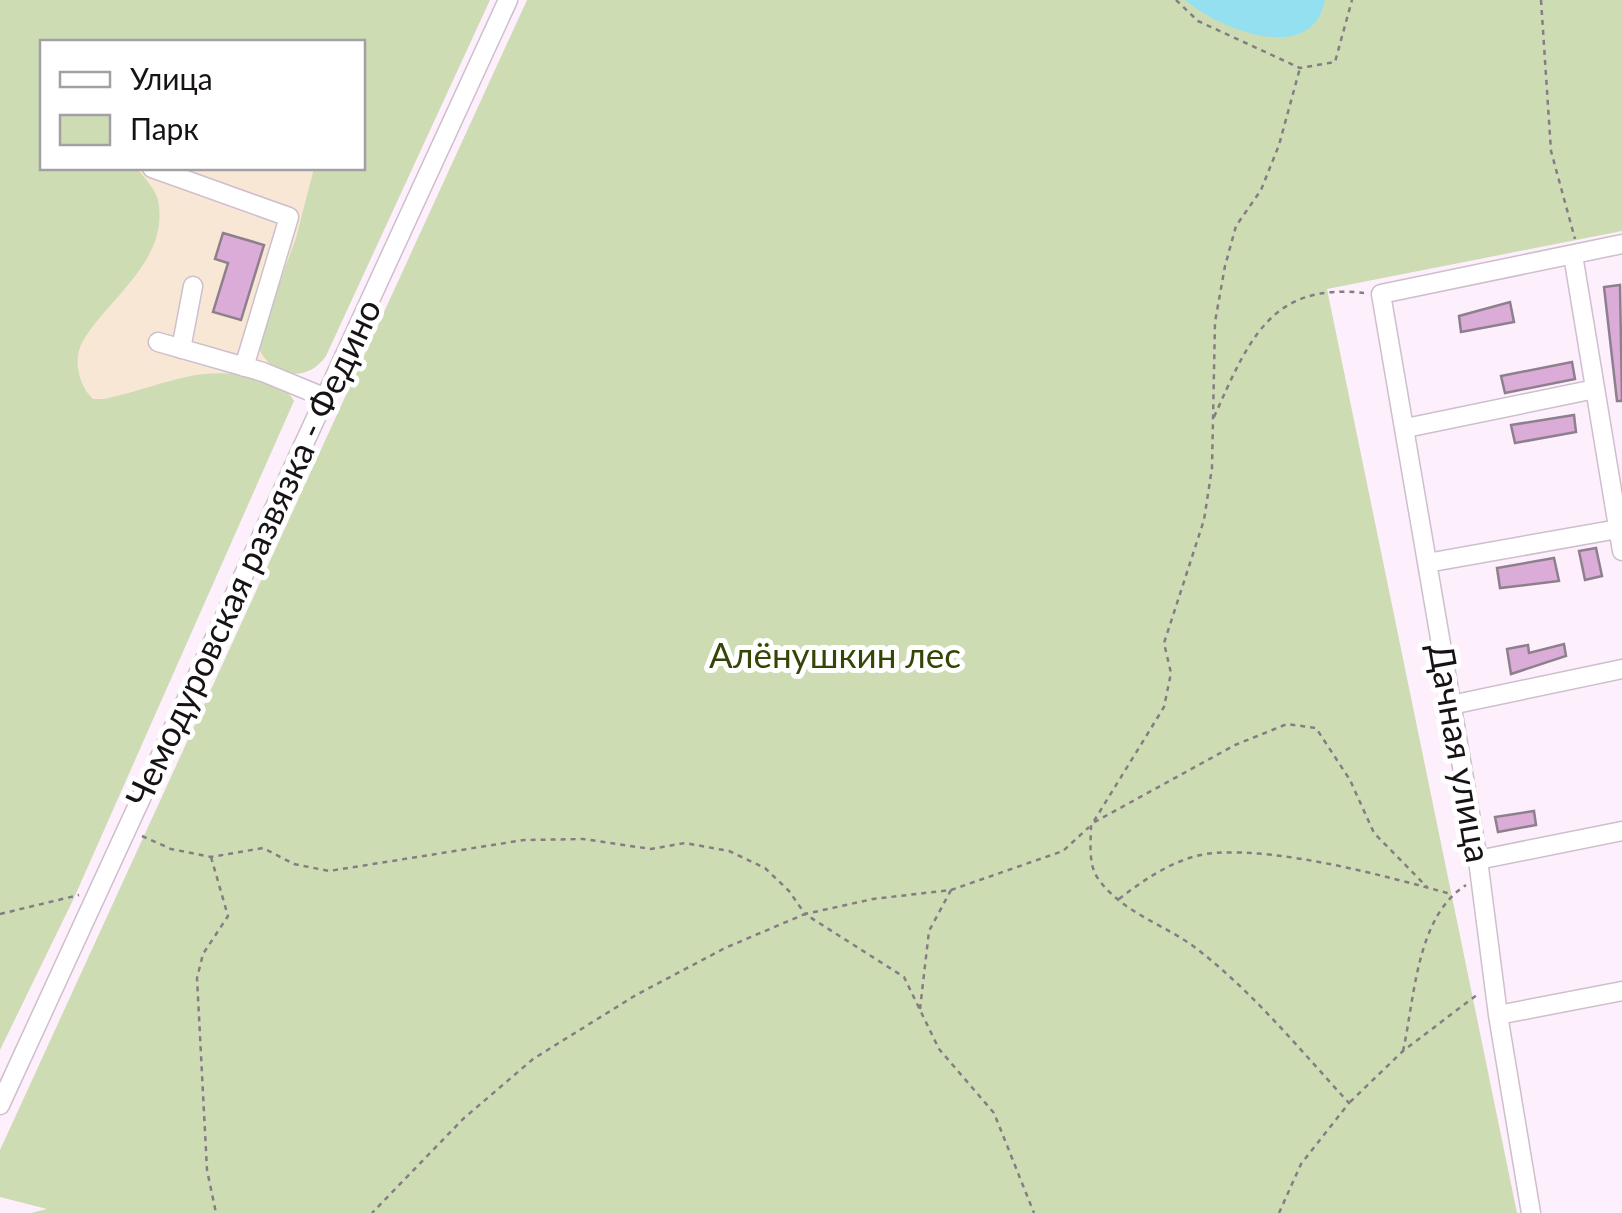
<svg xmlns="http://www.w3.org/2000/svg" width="1622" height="1213" viewBox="0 0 1622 1213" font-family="Lato,sans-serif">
<rect width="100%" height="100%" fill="#feeffc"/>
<path fill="#f9e7d6" d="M 391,164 L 240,488 L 16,358 L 113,168 Z"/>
<path fill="#cedcb4" d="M 0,0 L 490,0 L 326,356 C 307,383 274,378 259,349 L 260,336 L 296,238 L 314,168 L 362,168 L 362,42 L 42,42 L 42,168 L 137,168 C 144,178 155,188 158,200 C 170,260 109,297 83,341 C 72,359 79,386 93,399 L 104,399 C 163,387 203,360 263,381 C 276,385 287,388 294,401 L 74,898 L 0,1050 Z
M 527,0 L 1622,0 L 1622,231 L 1327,289 L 1517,1213 L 31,1213 L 47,1209 L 0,1197 L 0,1150 Z"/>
<path fill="#94dff0" d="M 1185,0 L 1325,0 C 1312,67 1219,29 1185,0 Z"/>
<path fill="#daacd7" stroke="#8d808c" stroke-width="2.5" d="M 223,233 L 264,245 L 241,320 L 213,312 L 228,263 L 215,259 Z
M 1620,285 L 1622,401 L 1617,401 L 1604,287 Z
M 1510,302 L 1514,322 L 1461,332 L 1459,316 Z
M 1572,362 L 1575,379 L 1505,393 L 1501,376 Z
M 1574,415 L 1576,432 L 1515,443 L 1511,425 Z
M 1596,548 L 1602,576 L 1585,580 L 1579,551 Z
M 1554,558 L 1559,581 L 1500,588 L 1497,568 Z
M 1564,644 L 1566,656 L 1511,674 L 1507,649 L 1528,645 L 1529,653 Z
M 1534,811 L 1536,825 L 1498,832 L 1495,817 Z"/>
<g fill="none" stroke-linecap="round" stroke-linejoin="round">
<g stroke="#cdbfcc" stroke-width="21">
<path id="minor" d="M 152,168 L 289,217 L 244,367
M 1573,255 L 1622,551
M 158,342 L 263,372 L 326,398
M 181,349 L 193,286
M 1406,428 L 1595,389
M 1427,563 L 1618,529
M 1451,705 L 1622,669
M 1478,860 L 1622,831
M 1498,1015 L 1622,991
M 0,1105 L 508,0
M 1531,1213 L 1498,1015 L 1478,860 L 1381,294 L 1622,244"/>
</g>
<path stroke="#857c84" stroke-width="2.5" stroke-dasharray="5 5" stroke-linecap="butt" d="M 1176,0 L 1198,21 L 1300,68 L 1335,62 L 1352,0
M 1541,0 L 1551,151 L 1575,239
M 1214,417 C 1248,342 1270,282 1364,293
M 1094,821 L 1164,707 L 1171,673 L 1164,643 L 1204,520 L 1212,468 L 1215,322 L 1225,266 L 1236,226 L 1261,190 L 1279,145 L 1300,68
M 142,836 L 171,849 L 211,857 L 263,848 L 294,864 L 329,871 L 524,840 L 583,839 L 651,849 L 685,843 L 729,851 L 765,868 L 789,891 L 805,914 L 725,948 L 636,995 L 533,1059 L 463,1119 L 372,1213
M 211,857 L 228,916 L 203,954 L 197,978 L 207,1170 L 216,1213
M 951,890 L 1063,851 L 1089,827
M 1119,899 C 1146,878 1180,855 1215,853 C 1283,848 1385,876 1451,894
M 0,914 L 79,895
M 920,1009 L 929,931 L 951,890 L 873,899 L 805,914 L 904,977 L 939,1049 L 994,1113 L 1034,1213
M 1403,1051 C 1415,997 1416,917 1466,885
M 1350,1102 L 1403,1051 L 1478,994
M 1279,1213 L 1301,1164 L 1349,1103 C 1301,1051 1254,993 1197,949 C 1165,924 1121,913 1097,877 C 1088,863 1091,841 1091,824 L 1235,745 L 1287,724 L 1316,728 L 1350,780 L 1374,833 L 1427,887"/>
<use href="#minor" stroke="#fff" stroke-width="18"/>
</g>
<g text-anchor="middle" stroke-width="10" stroke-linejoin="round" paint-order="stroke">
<g font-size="35" fill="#161216" stroke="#fff">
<text transform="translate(254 553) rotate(-65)" y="12">Чемодуровская развязка - Федино</text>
<text transform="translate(1459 753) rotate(80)" y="12">Дачная улица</text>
</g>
<g font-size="35" fill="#354505" stroke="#fff">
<text x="835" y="668">Алёнушкин лес</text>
</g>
</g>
<rect x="40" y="40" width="325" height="130" fill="#ffffff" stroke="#a2a0a2" stroke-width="2.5"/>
<rect x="60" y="72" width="50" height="15" fill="#ffffff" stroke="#a2a0a2" stroke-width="2.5"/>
<text x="130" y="90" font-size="30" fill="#161216">Улица</text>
<rect x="60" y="115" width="50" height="30" fill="#cedcb4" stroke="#a2a0a2" stroke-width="2.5"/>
<text x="130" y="140" font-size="30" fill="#161216">Парк</text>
</svg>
